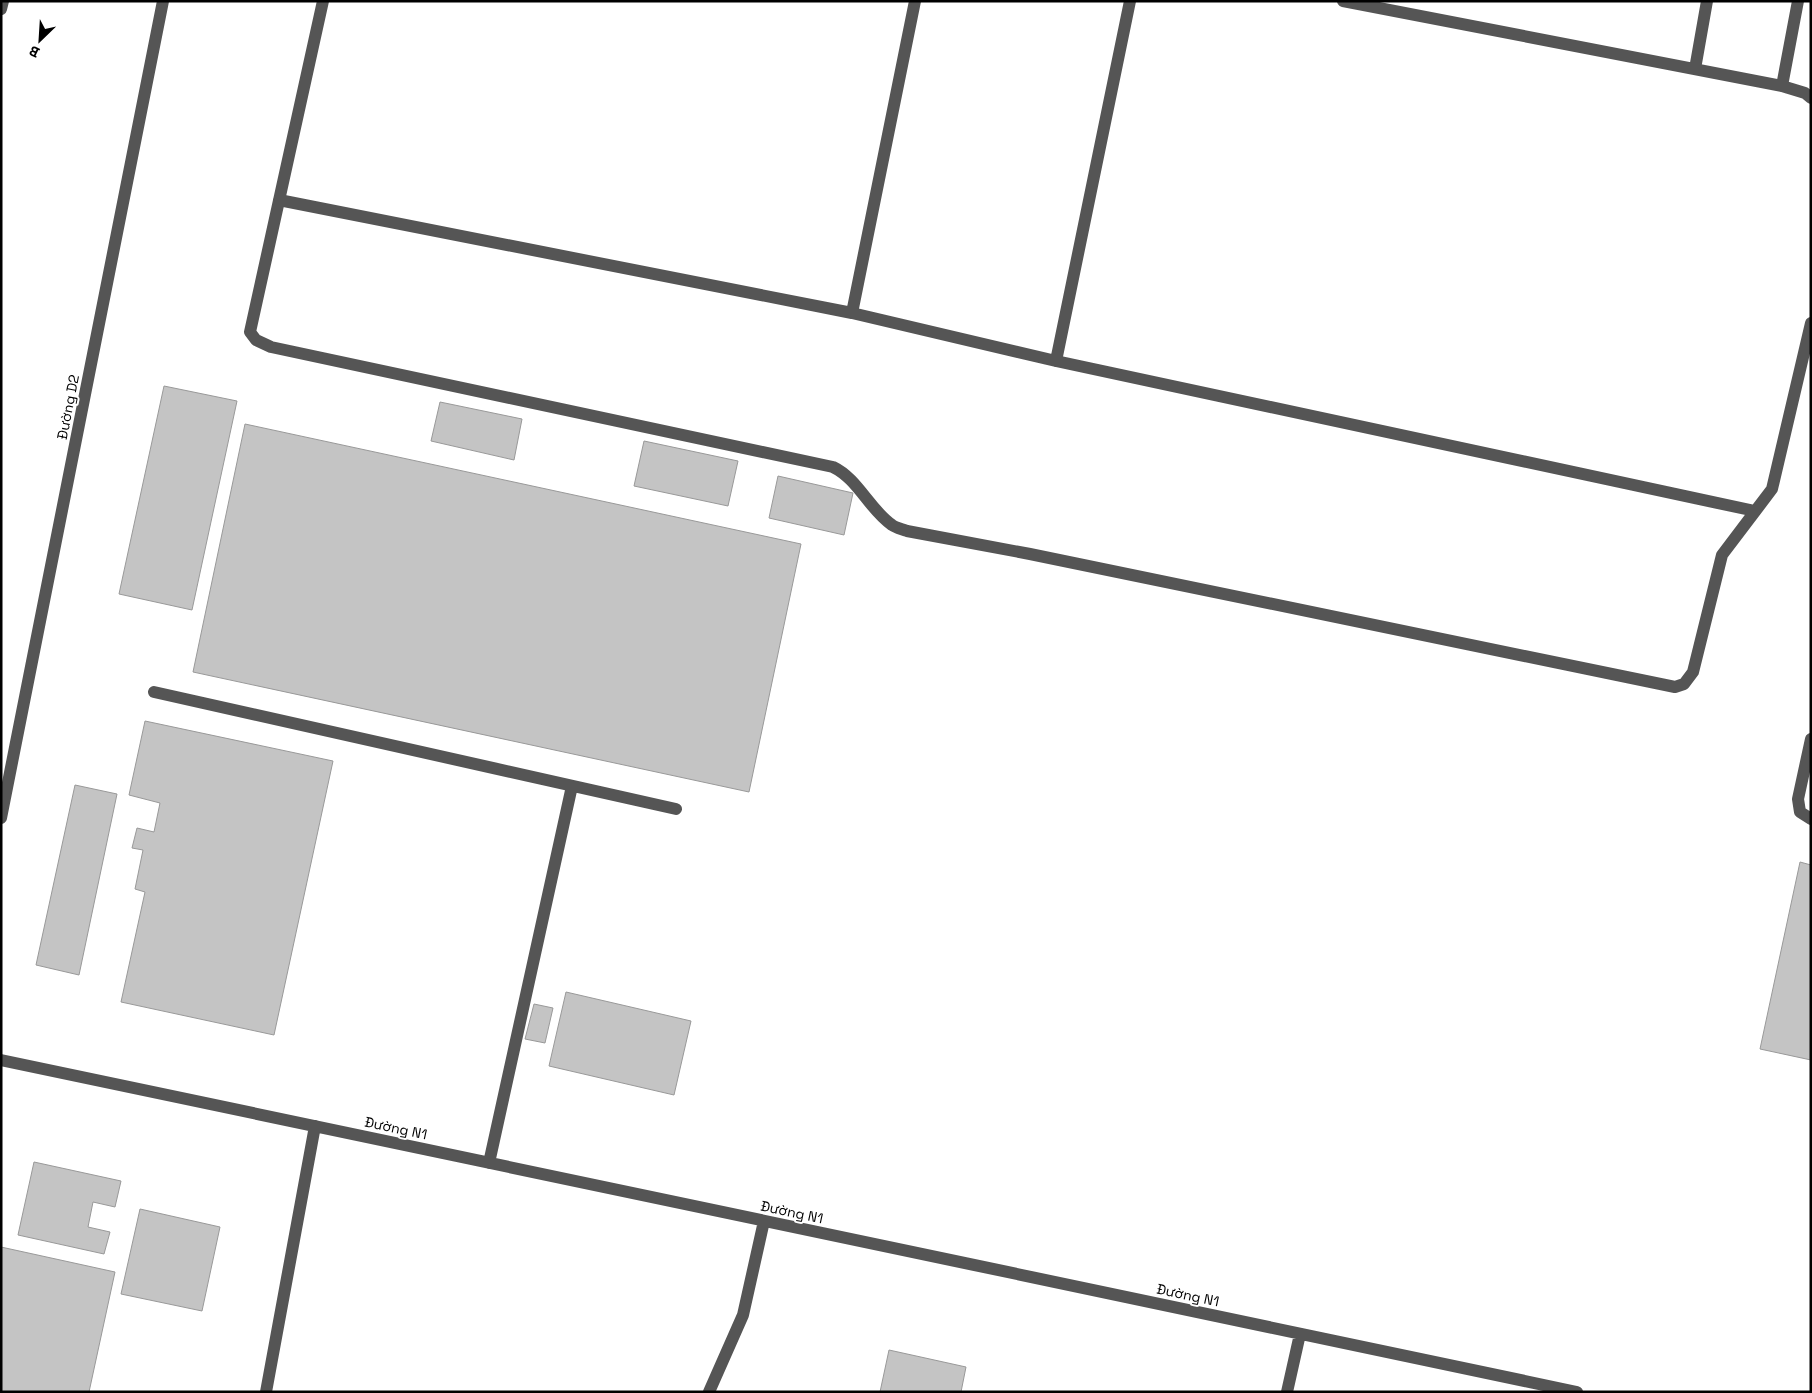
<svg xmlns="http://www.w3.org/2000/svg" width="1812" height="1393" viewBox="0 0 1812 1393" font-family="'Space Grotesk',sans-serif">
<rect width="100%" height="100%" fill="#fff"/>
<path fill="#c4c4c4" stroke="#999" d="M 164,386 L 237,401 L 192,610 L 119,594 Z
M 440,402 L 522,419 L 514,460 L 431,441 Z
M 245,424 L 801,544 L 749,792 L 193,672 Z
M 644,441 L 738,461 L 728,506 L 634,486 Z
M 778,476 L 853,493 L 844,535 L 769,518 Z
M 145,721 L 333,761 L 274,1035 L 121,1002 L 145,892 L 135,889 L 143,850 L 132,848 L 137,828 L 154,832 L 160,803 L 129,795 Z
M 75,785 L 117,794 L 79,975 L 36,965 Z
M 1800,862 L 1811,865 L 1811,1060 L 1760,1049 Z
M 566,992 L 691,1021 L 674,1095 L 549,1066 Z
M 534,1004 L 553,1008 L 545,1043 L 525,1039 Z
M 34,1162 L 121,1181 L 115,1207 L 93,1202 L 88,1227 L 110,1232 L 104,1254 L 18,1235 Z
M 140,1209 L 220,1227 L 202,1311 L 121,1294 Z
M 1,1247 L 115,1272 L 89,1392 L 1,1392 Z
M 889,1350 L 966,1367 L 961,1392 L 880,1392 Z"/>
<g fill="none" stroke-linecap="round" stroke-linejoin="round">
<path stroke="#555" stroke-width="12" d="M 323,1 L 250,332 L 256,340 L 271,347 L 833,467 C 858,479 869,509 892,525 C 896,528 902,529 907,531 L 1030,554 L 1675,687 L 1684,684 L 1693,672 L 1722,555 L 1772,489 L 1811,323
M 1343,1 L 1782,86
M 1798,1 L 1782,86 L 1805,93 L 1811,98
M 1,9 L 3,1
M 1695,69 L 1707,1
M 279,200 L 852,313 L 1056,361 L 1755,511
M 852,313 L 915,1
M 1056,361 L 1130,1
M 154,692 L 676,809
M 1811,739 L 1798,799 L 1800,812 L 1811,819
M 1,818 L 163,1
M 1,1060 L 1577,1392
M 489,1163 L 572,786
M 266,1392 L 315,1126
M 709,1392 L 743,1315 L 764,1221
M 1287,1392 L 1300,1334"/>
</g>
<g text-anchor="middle" stroke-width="4" stroke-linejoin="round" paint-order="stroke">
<g font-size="14" fill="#000" stroke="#fff">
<text transform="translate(68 407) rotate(-79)" y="5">Đường D2</text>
<text transform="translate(396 1128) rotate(12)" y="5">Đường N1</text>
<text transform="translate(792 1212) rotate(12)" y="5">Đường N1</text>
<text transform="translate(1188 1295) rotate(12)" y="5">Đường N1</text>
</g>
</g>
<rect width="1812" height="1393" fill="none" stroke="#000000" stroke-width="5"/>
<g transform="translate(40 40) rotate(205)" stroke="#ffffff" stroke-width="4" paint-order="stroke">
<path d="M0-4L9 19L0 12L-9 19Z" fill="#000000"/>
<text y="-8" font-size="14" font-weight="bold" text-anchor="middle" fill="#000000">B</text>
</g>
</svg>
